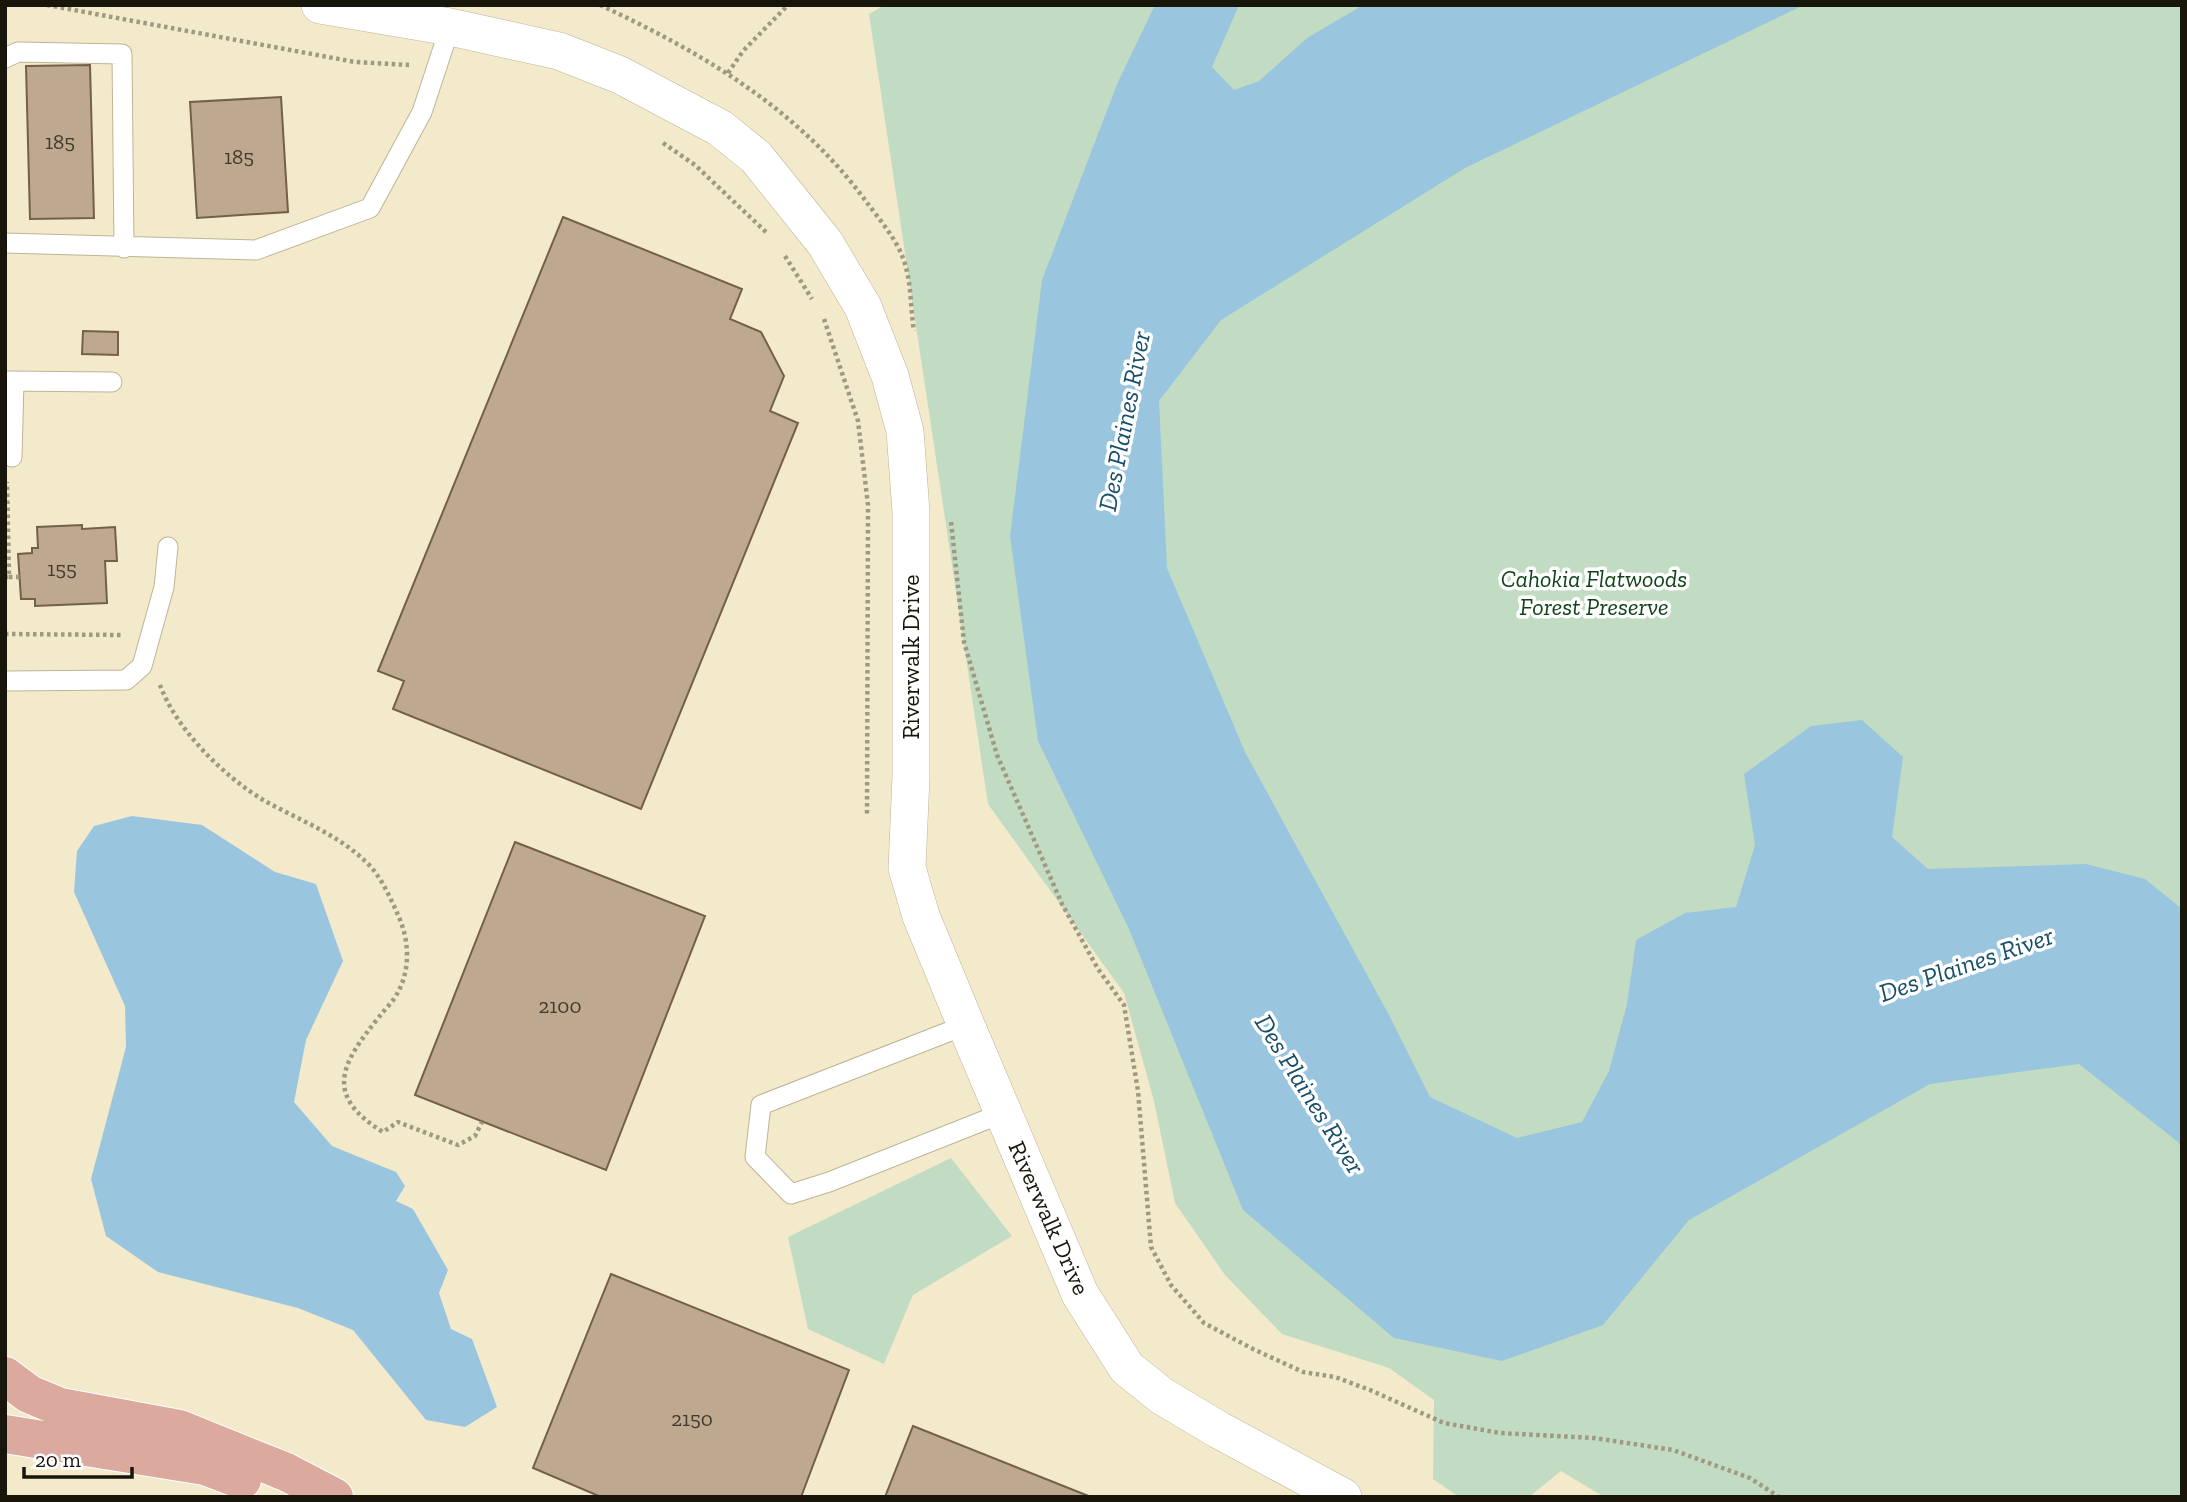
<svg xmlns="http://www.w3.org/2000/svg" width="2187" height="1502" viewBox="0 0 2187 1502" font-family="'Zilla Slab',serif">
<rect width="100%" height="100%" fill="#f3eacb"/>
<path fill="#c2dcc3" d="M 885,5 L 2182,5 L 2182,1497 L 1604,1497 L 1561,1471 L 1529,1497 L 1459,1497 L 1433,1479 L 1434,1400 L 1389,1368 L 1282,1334 L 1225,1275 L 1175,1203 L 1154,1101 L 1124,993 L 988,804 L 869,14 Z
M 951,1158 L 1012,1236 L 913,1295 L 884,1364 L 808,1329 L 788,1237 Z"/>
<path fill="#99c5de" d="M 1155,5 L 1239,5 L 1212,67 L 1234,90 L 1259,81 L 1307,38 L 1363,5 L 1804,5 L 1465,168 L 1221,320 L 1159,401 L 1167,568 L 1245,752 L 1389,1015 L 1430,1097 L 1517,1138 L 1582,1122 L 1609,1071 L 1627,1004 L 1636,940 L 1685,913 L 1736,907 L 1755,845 L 1744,774 L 1811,726 L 1862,720 L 1903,757 L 1892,837 L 1928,869 L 2086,864 L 2145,879 L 2182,909 L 2182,1149 L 2178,1142 L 2079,1064 L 1930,1084 L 1689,1220 L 1603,1325 L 1502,1361 L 1394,1338 L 1243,1210 L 1129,929 L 1038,741 L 1010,536 L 1042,280 L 1118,82 Z
M 132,816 L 202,825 L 275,872 L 316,884 L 343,961 L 306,1040 L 294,1102 L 332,1146 L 396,1172 L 405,1186 L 396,1201 L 413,1209 L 448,1270 L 439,1293 L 451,1329 L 472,1339 L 497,1407 L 465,1427 L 426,1420 L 353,1330 L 298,1308 L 158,1272 L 106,1236 L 91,1179 L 126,1047 L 125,1006 L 74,892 L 77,851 L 94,826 Z"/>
<path fill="#bea990" stroke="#736049" stroke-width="2" d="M 90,65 L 94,218 L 30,219 L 26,66 Z
M 281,97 L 288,212 L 197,218 L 190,102 Z
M 563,217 L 742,289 L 730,319 L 761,332 L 784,376 L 770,411 L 798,423 L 641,809 L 393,709 L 404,681 L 378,671 Z
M 83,331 L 118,332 L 118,355 L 82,354 Z
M 82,525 L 82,529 L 115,527 L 117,561 L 105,561 L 107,603 L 35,606 L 35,599 L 21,599 L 18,554 L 32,553 L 32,548 L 38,548 L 37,527 Z
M 515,842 L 705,916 L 606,1170 L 415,1095 Z
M 611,1274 L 849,1370 L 801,1497 L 601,1497 L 533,1468 Z
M 913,1426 L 1091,1497 L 885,1497 Z"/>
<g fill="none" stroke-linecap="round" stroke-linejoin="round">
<g stroke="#bdb496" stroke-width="21">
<path id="service" d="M 5,58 L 18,52 L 122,54 L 124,248
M 5,243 L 256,250 L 370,208 L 422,112 L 450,27
M 5,381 L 112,382
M 12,457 L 14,381
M 5,681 L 126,680 L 142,666 L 164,587 L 168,547
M 966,1025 L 761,1105 L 755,1157 L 791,1194 L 829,1182 L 1003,1113"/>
</g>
<g stroke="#bdb496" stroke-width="38">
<path id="minor" d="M 320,5 L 450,27 L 559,51 L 620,75 L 720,128 L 756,157 L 825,243 L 863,307 L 890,376 L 905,431 L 911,512 L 911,777 L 907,868 L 921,916 L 966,1025 L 1080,1294 L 1127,1368 L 1162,1396 L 1219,1430 L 1343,1497"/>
</g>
<g stroke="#fff" stroke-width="40">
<path id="primary" d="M 5,1376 L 29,1394 L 60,1407 L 179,1429 L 286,1472 L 334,1497
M 5,1434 L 205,1466 L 242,1480"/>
</g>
<path stroke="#a09982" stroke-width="4.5" stroke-dasharray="3.5 3.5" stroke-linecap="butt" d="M 47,5 L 355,62 L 409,65
M 600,5 C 703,53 800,110 868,204 C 880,220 896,239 903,258 C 912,282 910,307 914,331
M 728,73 L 743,51 L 788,5
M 663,143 L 695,165 L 767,233
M 785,256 L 812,299
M 824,319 L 858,421 L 868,505 L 867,816
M 951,522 L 964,642 L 997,755 L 1062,904 L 1098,969 L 1124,1005 L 1138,1091 L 1151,1247 L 1171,1285 L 1204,1323 L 1253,1349 L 1303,1372 L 1335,1377 L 1370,1390 L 1444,1423 L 1500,1433 L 1594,1438 L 1673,1450 L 1750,1478 L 1779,1497
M 5,577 L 9,577 L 7,482
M 9,577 L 20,577
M 5,634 L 123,635
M 160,685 C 176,729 224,777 265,801 C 299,820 337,834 365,861 C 380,874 390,897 398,915 C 409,939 411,968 398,992 C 394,1001 385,1009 379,1017 C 341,1064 323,1095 383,1132 L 398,1122 L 458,1145 L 475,1136 L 482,1122"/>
<use href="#service" stroke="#fff" stroke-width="19"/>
<use href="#minor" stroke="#fff" stroke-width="37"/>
<use href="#primary" stroke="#dca99f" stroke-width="38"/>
</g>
<g text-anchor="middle" stroke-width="7" stroke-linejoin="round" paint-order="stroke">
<g font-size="21" fill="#423a2c">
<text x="60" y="149">185</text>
<text x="239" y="164">185</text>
<text x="62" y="576">155</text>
<text x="560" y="1013">2100</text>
<text x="692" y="1426">2150</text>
</g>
<g font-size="24" font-style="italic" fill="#104319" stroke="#fff">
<text x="1594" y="587">Cahokia Flatwoods<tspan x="1594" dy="28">Forest Preserve</tspan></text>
</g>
<g font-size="24" fill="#18150a" stroke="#fff">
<text transform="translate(911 657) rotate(-90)" y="8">Riverwalk Drive</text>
<text transform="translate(1049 1218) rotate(66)" y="8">Riverwalk Drive</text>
</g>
<g font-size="26" font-style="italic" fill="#174e68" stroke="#fff">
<text transform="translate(1124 421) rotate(-79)" y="9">Des Plaines River</text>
<text transform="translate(1966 964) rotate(-19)" y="9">Des Plaines River</text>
<text transform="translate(1310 1094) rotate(58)" y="9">Des Plaines River</text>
</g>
</g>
<rect width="2187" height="1502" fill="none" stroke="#18150a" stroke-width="14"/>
<path d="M24 1467v10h108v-10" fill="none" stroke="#18150a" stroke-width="3.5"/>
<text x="35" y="1467" font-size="21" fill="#18150a" stroke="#ffffff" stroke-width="5" paint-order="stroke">20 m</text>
</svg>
